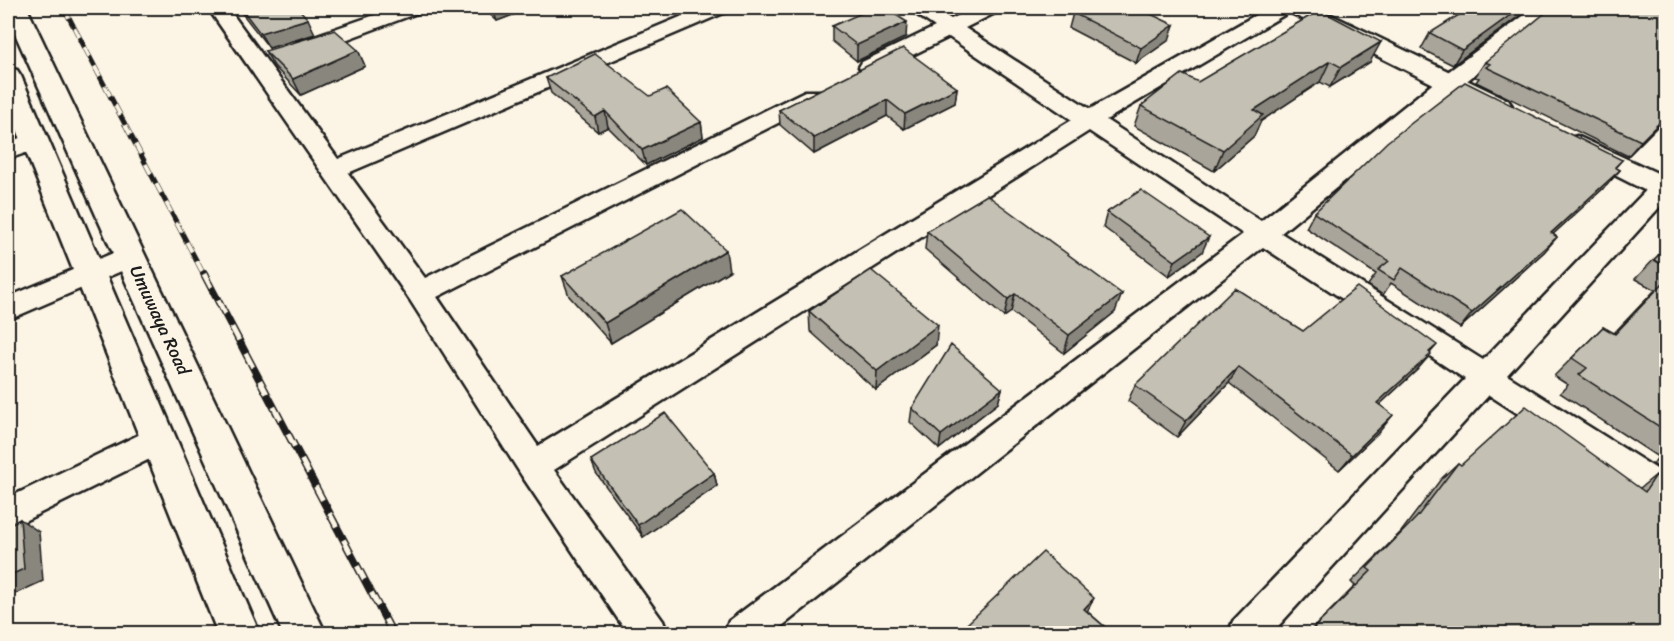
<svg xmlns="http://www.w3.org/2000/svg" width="1674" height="641" viewBox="0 0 1674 641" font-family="Sriracha,sans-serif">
<rect width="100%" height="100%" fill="#fcf5e5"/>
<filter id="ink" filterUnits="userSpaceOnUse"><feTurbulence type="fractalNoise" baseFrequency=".0167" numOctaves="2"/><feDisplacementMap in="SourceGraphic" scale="12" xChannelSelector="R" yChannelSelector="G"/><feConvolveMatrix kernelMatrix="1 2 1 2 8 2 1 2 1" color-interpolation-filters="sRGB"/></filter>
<g filter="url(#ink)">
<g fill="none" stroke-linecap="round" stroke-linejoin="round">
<g stroke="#1c1c1c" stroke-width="5">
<path id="street" d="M 208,8 L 228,8 L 338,159 L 702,8 L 729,8 L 726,12 L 348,173 L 425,278 L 805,91 L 821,91 L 824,96 L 821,101 L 437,297 L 538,446 L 1072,120 L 949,37 L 878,72 L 862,72 L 859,67 L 862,62 L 935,27 L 913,12 L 910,8 L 933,8 L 951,19 L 975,8 L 1000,8 L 997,12 L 965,28 L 1090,109 L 1268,8 L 1292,8 L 1289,12 L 1106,120 L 1261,221 L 1441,77 L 1534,8 L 1556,8 L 1281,233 L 1483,360 L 1657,179 L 1666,177 L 1666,200 L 1507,375 L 1666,475 L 1666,506 L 1654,502 L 1489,395 L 1271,634 L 1228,634 L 1233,621 L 1465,379 L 1263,247 L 772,634 L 724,634 L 729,621 L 1243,234 L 1089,131 L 554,470 L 663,621 L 668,634 L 628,634 L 522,476 L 410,300 Z
M 395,8 L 423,8 L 420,12 L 313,52 L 297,52 L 294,47 L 297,42 Z
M 35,133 L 43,135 L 47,141 L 43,147 L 8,159 L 8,142 Z
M 130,246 L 140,249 L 143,256 L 140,263 L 8,320 L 8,297 Z
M 159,425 L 170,429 L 175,439 L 170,449 L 8,529 L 8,498 Z"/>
</g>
<g stroke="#1c1c1c" stroke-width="5">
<path id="secondary" d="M 8,8 L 27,8 L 326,634 L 283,634 L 8,18 Z
M 1287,8 L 1317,8 L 1508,100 L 1512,106 L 1508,112 L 1499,114 L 1490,112 L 1291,13 Z
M 8,68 L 17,70 L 21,76 L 260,634 L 218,634 L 8,107 Z
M 1577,136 L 1666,177 L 1666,199 L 1656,196 L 1567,151 L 1563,145 L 1567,139 Z"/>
</g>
<use href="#street" fill="#fcf5e5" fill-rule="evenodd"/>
<use href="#secondary" fill="#fcf5e5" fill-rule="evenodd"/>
<g stroke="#1c1c1c" stroke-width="5">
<path id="rail-far1" d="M 64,8 L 204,275"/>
</g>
<g stroke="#1c1c1c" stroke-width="8">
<path id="rail" d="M 204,274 L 393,634"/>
</g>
<use href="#rail-far1" stroke="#fcf5e5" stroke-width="4" stroke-dasharray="11" stroke-linecap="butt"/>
<use href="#rail" stroke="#fcf5e5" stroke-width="5" stroke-dasharray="15" stroke-linecap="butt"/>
</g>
<path fill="#a9a59a" stroke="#1c1c1c" stroke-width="1.5" d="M 238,8 L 298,8 L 315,34 L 269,48 Z
M 483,8 L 531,8 L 497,21 Z
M 1666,8 L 1666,119 L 1665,119 L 1628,156 L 1476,82 L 1479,78 L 1475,77 L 1485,62 L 1553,11 Z
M 1320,10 L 1370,62 L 1330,87 L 1320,82 L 1261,121 L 1254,136 L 1214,171 L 1134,126 L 1141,106 L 1198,82 Z
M 1073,13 L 1169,40 L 1136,63 L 1069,28 Z
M 1519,16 L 1453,65 L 1421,49 L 1430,33 Z
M 832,26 L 906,37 L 857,61 L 832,41 Z
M 358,50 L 365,66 L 301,95 L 274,66 L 265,51 Z
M 546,78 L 650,96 L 701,122 L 703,137 L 646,165 L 608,127 L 598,132 L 551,93 Z
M 957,88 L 955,103 L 904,129 L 887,116 L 814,154 L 780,125 L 779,110 Z
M 1622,160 L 1615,168 L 1620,170 L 1607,185 L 1553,234 L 1557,237 L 1544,252 L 1460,328 L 1391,283 L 1383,295 L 1368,285 L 1376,274 L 1306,228 L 1314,213 Z
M 1107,212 L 1202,252 L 1169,276 L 1103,227 Z
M 927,231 L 1115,312 L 1064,353 L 1011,312 L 1004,317 L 925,249 Z
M 1666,247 L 1666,474 L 1653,464 L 1658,457 L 1560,393 L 1568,385 L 1554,376 L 1603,327 L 1614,333 L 1655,290 L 1635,279 Z
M 729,271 L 611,343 L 569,296 L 562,276 Z
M 809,311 L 936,345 L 876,390 L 810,331 Z
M 1303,331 L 1430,353 L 1417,370 L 1379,405 L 1380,431 L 1339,470 L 1229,383 L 1177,437 L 1128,401 L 1135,385 Z
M 1002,389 L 998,403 L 939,449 L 910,422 L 912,408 Z
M 591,460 L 714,473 L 717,486 L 643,537 L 596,473 Z
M 1458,463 L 1461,465 L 1640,488 L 1656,475 L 1666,633 L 1308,633 L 1355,586 L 1351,582 L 1401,532 L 1441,479 Z
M 1087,611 L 1112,633 L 964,633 L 967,624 Z"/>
<path fill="#89867d" stroke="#1c1c1c" stroke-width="1.5" d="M 492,8 L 531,8 L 497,21 Z
M 1520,8 L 1525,8 L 1519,16 L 1453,65 L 1462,50 Z
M 308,19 L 315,34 L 269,48 L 260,33 Z
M 907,22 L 906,37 L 857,61 L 857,45 Z
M 1174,25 L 1169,40 L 1136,63 L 1141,48 Z
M 1381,42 L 1370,62 L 1330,87 L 1341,67 Z
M 358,50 L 365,66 L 301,95 L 293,79 Z
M 1330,61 L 1320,82 L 1261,121 L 1254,136 L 1214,171 L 1223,150 L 1254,110 Z
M 957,88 L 955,103 L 904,129 L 905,114 Z
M 887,100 L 887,116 L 814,154 L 814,138 Z
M 605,111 L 608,127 L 598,132 L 595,117 Z
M 1666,116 L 1666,117 L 1628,156 L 1641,141 Z
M 701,122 L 703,137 L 646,165 L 642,150 Z
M 1620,170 L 1607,185 L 1538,248 L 1551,233 Z
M 1209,237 L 1202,252 L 1169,276 L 1175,261 Z
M 1557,237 L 1544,252 L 1460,328 L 1472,313 Z
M 726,250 L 729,271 L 611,343 L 605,323 Z
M 1015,294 L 1011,312 L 1004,317 L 1008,299 Z
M 1122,294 L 1115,312 L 1064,353 L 1069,335 Z
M 938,325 L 936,345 L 876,390 L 877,371 Z
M 1437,345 L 1424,360 L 1431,354 L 1417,370 L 1364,419 L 1377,403 Z
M 1238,367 L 1229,383 L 1177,437 L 1186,421 Z
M 1002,389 L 998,403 L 939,449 L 941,435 Z
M 1393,415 L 1380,431 L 1339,470 L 1352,455 Z
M 714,473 L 717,486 L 643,537 L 638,525 Z
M 20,519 L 39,532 L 43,581 L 8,597 L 8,576 Z
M 1094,598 L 1086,614 L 1084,609 Z"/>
<path fill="#c4c0b3" stroke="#1c1c1c" stroke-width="1.5" d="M 241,8 L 298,8 L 308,19 L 260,33 Z
M 873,8 L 885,8 L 907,22 L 857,45 L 832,26 Z
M 1081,8 L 1138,8 L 1174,25 L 1141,48 L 1073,13 Z
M 1470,8 L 1520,8 L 1462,50 L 1430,33 Z
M 1555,8 L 1666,8 L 1666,116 L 1641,141 L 1486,67 L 1490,64 L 1485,62 L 1550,9 L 1553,11 Z
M 1320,10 L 1381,42 L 1341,67 L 1330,61 L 1254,110 L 1263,115 L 1223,150 L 1141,106 L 1182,74 L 1198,82 Z
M 335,30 L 358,50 L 293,79 L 265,51 Z
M 903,48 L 957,88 L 905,114 L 887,100 L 814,138 L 779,110 Z
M 595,54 L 650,96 L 666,89 L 701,122 L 642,150 L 605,111 L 595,117 L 546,78 Z
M 1465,82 L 1622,160 L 1615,167 L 1620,170 L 1551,233 L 1557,237 L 1472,313 L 1402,268 L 1394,280 L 1378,270 L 1389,261 L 1314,213 L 1387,142 Z
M 1141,190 L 1209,237 L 1175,261 L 1107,212 Z
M 987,195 L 1122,294 L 1069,335 L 1015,294 L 1008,299 L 927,231 Z
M 682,209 L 726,250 L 605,323 L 562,276 Z
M 1666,247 L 1666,267 L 1654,260 Z
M 871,270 L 938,325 L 877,371 L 809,311 Z
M 1666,280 L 1666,431 L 1579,375 L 1587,368 L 1572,358 L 1603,327 L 1615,334 Z
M 1357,287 L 1437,345 L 1429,352 L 1431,354 L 1377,403 L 1393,415 L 1352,455 L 1238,367 L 1186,421 L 1135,385 L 1235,288 L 1303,331 Z
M 951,345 L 1002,389 L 941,435 L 912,408 Z
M 1526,406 L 1645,492 L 1656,475 L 1666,482 L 1666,633 L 1309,633 L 1371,571 L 1367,568 L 1417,517 L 1458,463 L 1461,465 Z
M 665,413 L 714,473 L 638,525 L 591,460 Z
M 20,519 L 24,569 L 8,576 L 8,525 Z
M 1043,552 L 1094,598 L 1084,609 L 1112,633 L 976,633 L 967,624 Z"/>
</g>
<g text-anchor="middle" stroke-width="5" stroke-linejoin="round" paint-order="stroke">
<g font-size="18" fill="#1c1c1c" stroke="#fcf5e5">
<text transform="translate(160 320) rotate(65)" y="6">Umuwaya Road</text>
</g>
</g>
<rect width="1674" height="641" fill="none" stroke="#fcf5e5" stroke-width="30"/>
<rect x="15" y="15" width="1644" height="611" fill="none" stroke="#1c1c1c" stroke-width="2" filter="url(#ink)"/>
</svg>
